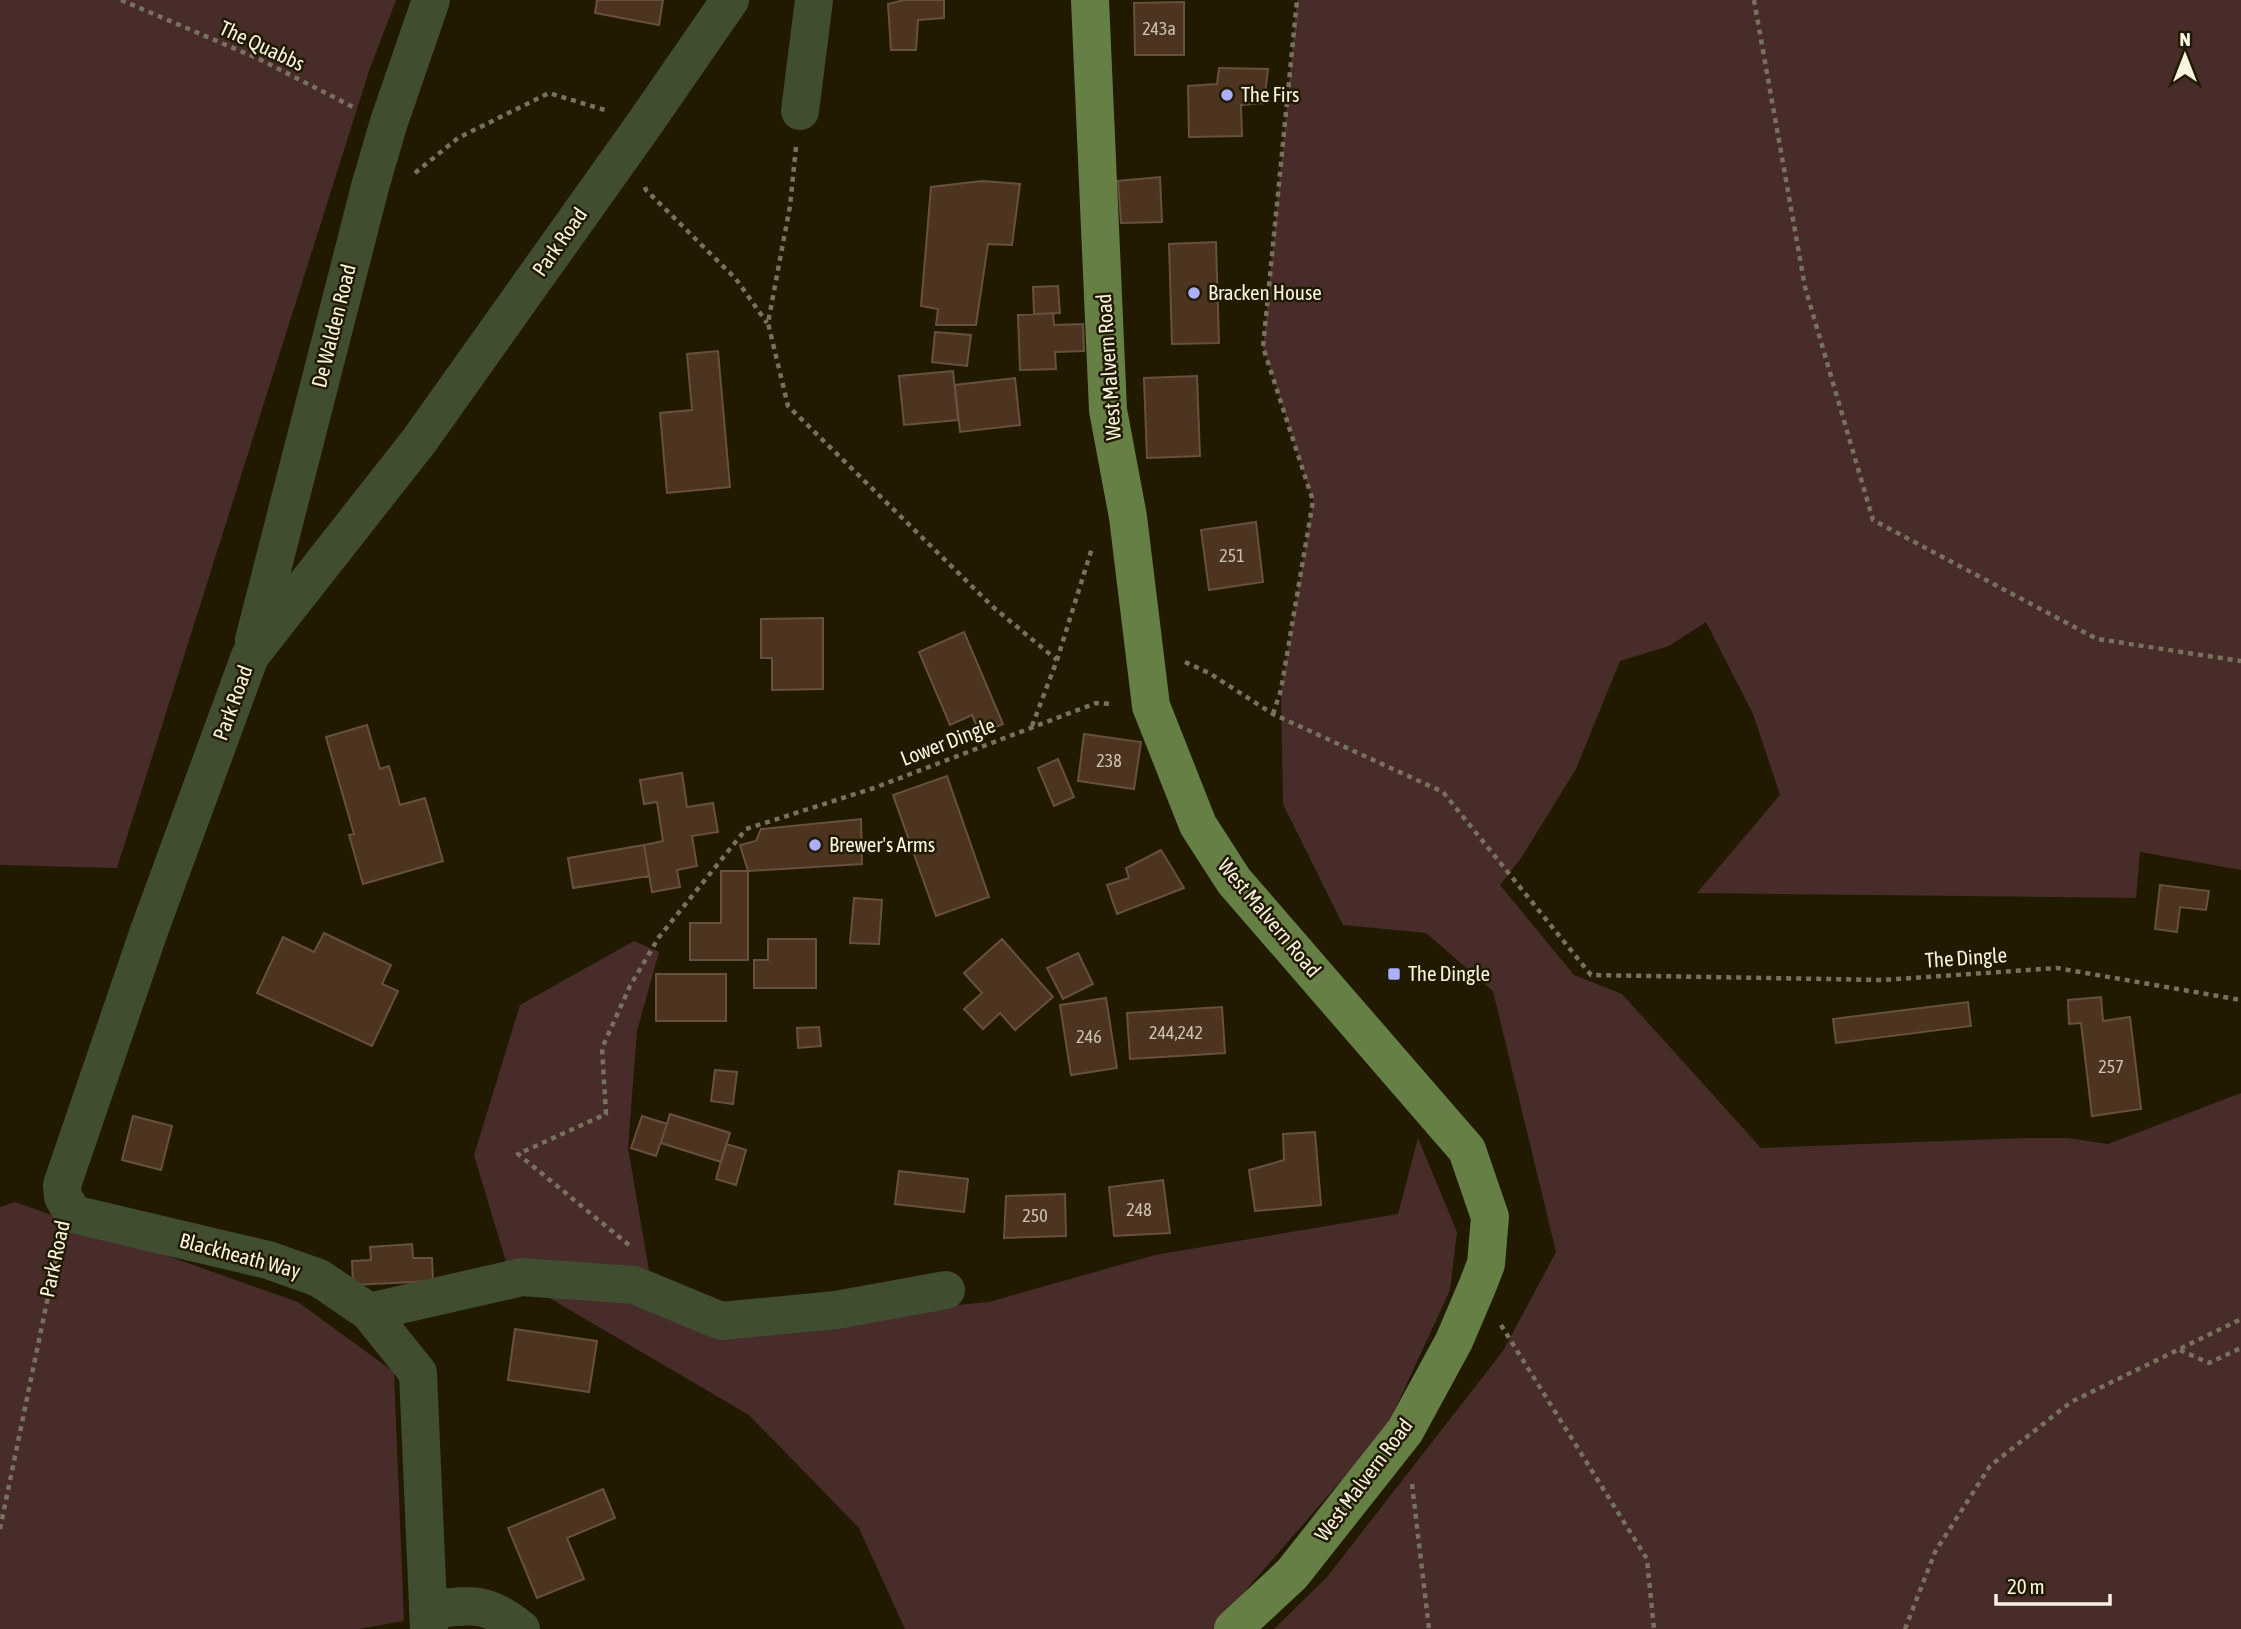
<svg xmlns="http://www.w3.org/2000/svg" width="2241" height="1629" viewBox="0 0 2241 1629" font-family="'Asap Condensed',sans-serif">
<rect width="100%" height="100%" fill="#211a01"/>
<path fill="#472c2a" d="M 0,0 L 396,0 L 369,71 L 117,868 L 0,865 Z
M 1297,0 L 2241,0 L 2241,870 L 2140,852 L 2136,898 L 1697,893 L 1780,795 L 1753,714 L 1706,622 L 1669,646 L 1620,661 L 1576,769 L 1521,858 L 1500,885 L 1574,975 L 1622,994 L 1761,1148 L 2025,1138 L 2068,1138 L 2108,1144 L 2241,1093 L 2241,1629 L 1274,1629 L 1327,1577 L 1503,1351 L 1556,1252 L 1493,991 L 1426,933 L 1343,925 L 1283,804 L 1281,690 L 1313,501 L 1263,347 Z
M 634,941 L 659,952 L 637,1031 L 628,1148 L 651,1282 L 722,1327 L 989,1302 L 1155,1255 L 1398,1214 L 1418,1138 L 1457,1232 L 1450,1290 L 1386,1429 L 1226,1613 L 1214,1629 L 905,1629 L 859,1528 L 749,1415 L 510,1275 L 474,1155 L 520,1005 Z
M 15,1202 L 298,1302 L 394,1372 L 404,1621 L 358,1629 L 0,1629 L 0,1207 Z"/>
<path fill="#4c3420" stroke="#68503e" stroke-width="2" d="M 597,0 L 663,0 L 659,25 L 595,13 Z
M 904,0 L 944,0 L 944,18 L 918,20 L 916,50 L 891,50 L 888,4 Z
M 1184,2 L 1184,55 L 1135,55 L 1134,3 Z
M 1219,68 L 1268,69 L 1264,103 L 1241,105 L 1242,136 L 1189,137 L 1188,86 L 1217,84 Z
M 1160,177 L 1162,222 L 1121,223 L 1118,181 Z
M 982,181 L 1020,184 L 1012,245 L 988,244 L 976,325 L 936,325 L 938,309 L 921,306 L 931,187 Z
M 1216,242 L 1219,343 L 1172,344 L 1169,244 Z
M 1058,286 L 1060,313 L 1034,314 L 1033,287 Z
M 1053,313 L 1054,325 L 1083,324 L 1084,351 L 1055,352 L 1056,369 L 1020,370 L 1018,315 Z
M 935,332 L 971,335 L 967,366 L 932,362 Z
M 718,351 L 730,487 L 667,493 L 660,413 L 692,410 L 687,354 Z
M 953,371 L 958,420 L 904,425 L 899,376 Z
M 1197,376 L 1200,456 L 1147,458 L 1144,378 Z
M 1015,378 L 1020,425 L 960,432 L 955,385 Z
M 1256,522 L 1263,582 L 1209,590 L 1201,530 Z
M 823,618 L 823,689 L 772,690 L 772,658 L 761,658 L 761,619 Z
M 964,632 L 1003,724 L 980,734 L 972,715 L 950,725 L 919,652 Z
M 367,725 L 380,769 L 389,766 L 400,805 L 425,798 L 443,861 L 363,884 L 349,835 L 354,834 L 326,737 Z
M 1084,734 L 1141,742 L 1134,789 L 1078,781 Z
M 1058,759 L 1074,797 L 1054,806 L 1038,768 Z
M 682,773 L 687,807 L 713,803 L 718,832 L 692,836 L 697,866 L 677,870 L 680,887 L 652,892 L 644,845 L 663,841 L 657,802 L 644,804 L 640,780 Z
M 947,776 L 989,897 L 936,916 L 893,795 Z
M 861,819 L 862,864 L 748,871 L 740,845 L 756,841 L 761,829 Z
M 644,845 L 649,876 L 573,888 L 568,858 Z
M 1161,850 L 1184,888 L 1117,914 L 1107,885 L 1129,878 L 1126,868 Z
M 721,871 L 748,871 L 748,960 L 690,960 L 690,923 L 721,923 Z
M 2160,885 L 2209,891 L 2206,910 L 2180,907 L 2177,932 L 2155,929 Z
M 854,898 L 882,900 L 879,944 L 850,943 Z
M 324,933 L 391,965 L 382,984 L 398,991 L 372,1046 L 257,993 L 283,937 L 314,952 Z
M 768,939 L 816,939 L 816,988 L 754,988 L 754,960 L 768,960 Z
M 1002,939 L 1053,997 L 1015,1030 L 1000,1013 L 983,1029 L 964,1009 L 982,993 L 964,973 Z
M 1078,953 L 1093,984 L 1063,999 L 1047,968 Z
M 656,974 L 726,974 L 726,1021 L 656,1021 Z
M 2101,997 L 2103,1021 L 2130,1017 L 2141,1109 L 2092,1116 L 2081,1023 L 2069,1024 L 2068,1000 Z
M 1106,998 L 1117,1068 L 1071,1075 L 1060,1005 Z
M 1968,1002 L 1971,1026 L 1836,1043 L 1833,1019 Z
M 1222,1007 L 1225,1053 L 1130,1059 L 1127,1013 Z
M 819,1027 L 821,1046 L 798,1048 L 797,1028 Z
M 715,1070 L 737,1072 L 733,1104 L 711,1101 Z
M 670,1114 L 730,1133 L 721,1162 L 661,1143 Z
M 133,1116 L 172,1126 L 161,1170 L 122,1160 Z
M 642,1116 L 667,1124 L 656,1156 L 631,1148 Z
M 1315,1132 L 1321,1205 L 1255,1211 L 1249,1170 L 1284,1160 L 1283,1134 Z
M 726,1144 L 746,1150 L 736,1185 L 716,1179 Z
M 899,1171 L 968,1179 L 964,1212 L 895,1204 Z
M 1163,1180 L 1170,1233 L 1114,1236 L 1109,1187 Z
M 1065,1194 L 1066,1236 L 1004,1238 L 1006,1196 Z
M 412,1244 L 413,1258 L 432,1258 L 433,1281 L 353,1285 L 352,1261 L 371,1260 L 370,1247 Z
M 515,1329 L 597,1341 L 589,1392 L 508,1380 Z
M 603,1489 L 615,1518 L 567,1538 L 584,1579 L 537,1598 L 508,1528 Z"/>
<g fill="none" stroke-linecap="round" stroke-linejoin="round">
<path stroke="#78725c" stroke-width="4.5" stroke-dasharray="5 5" stroke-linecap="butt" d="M 121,0 L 259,59 L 355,108
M 1754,0 L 1805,287 L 1873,520 L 2097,639 L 2241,661
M 796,147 L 790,206 L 768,323 L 788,406 L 993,607 L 1057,660
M 415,173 L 458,138 L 549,93 L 608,111
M 645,187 L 646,190 L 736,279 L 767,323
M 1185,662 L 1209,673 L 1273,714 L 1443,792 L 1591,975 L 1883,980 L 2057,968 L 2241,1000
M 1273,714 L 1281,690 L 1313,501 L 1263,347 L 1297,0
M 1032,726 L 1057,660 L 1092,548
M 629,1245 L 518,1154 L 606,1114 L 602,1048 L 630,986 L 659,937 L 746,829 L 874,788 L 1096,703 L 1112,704
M 1501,1325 L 1647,1559 L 1654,1629
M 2180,1350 L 2209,1363 L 2241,1348
M 1412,1484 L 1429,1629
M 0,1529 L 58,1248
M 1905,1629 L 1935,1552 L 1990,1466 L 2071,1402 L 2241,1319"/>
<path stroke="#404d31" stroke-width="38" d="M 800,111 L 814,0
M 254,640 L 370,187 L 388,125 L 431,0
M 369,1312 L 522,1277 L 634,1285 L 721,1321 L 836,1310 L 946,1290
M 428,1610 C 471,1605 485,1600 521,1629
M 429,1629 L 418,1373 L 369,1312 L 319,1278 L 268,1260 L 73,1214 L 63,1197 L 62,1185 L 149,931 L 250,656 L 419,441 L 645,123 L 730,0"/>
<path stroke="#657f44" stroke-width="38" d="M 1090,0 L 1108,410 L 1128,517 L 1151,706 L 1198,825 L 1234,881 L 1467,1150 L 1490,1217 L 1486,1264 L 1477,1287 L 1454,1341 L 1405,1431 L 1292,1574 L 1233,1629"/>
</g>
<g fill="#acaffb" stroke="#211a01" stroke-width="2.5">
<circle cx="1227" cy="95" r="7"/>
<circle cx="1194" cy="293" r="7"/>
<circle cx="815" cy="845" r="7"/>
<rect x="1387" y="967" width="14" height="14" rx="3.5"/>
</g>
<g text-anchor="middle" stroke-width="5" stroke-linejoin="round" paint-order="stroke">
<g font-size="18" fill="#ccc2b2">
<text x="1159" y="35">243a</text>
<text x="1232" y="562">251</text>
<text x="1109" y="767">238</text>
<text x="1176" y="1039">244,242</text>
<text x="1089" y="1043">246</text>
<text x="2111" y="1073">257</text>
<text x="1139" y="1216">248</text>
<text x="1035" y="1222">250</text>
</g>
<g font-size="21" fill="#f7f2e2" stroke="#211a01">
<text transform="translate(262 46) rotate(25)" y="7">The Quabbs</text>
<text transform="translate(560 242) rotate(-55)" y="7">Park Road</text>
<text transform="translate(334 326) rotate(-76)" y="7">De Walden Road</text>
<text transform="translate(1109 367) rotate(-94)" y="7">West Malvern Road</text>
<text transform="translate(233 703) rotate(-70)" y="7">Park Road</text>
<text transform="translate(948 742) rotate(-21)" y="7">Lower Dingle</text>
<text transform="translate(1269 918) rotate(50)" y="7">West Malvern Road</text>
<text transform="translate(1966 958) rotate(-4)" y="7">The Dingle</text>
<text transform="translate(240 1256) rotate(15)" y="7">Blackheath Way</text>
<text transform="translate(55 1259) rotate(-78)" y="7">Park Road</text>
<text transform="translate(1364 1480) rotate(-53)" y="7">West Malvern Road</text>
</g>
<g font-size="21" fill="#f7f2e2" stroke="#211a01" text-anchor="start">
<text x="1241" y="102">The Firs</text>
<text x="1208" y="300">Bracken House</text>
<text x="829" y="852">Brewer's Arms</text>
<text x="1408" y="981">The Dingle</text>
</g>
</g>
<g transform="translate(2185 56)" stroke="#211a01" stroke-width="5" paint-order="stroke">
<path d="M0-5L12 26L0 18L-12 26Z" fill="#f7f2e2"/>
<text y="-10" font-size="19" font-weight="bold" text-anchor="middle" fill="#f7f2e2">N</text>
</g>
<path d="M1996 1594v10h114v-10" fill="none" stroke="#f7f2e2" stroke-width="3.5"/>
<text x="2007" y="1594" font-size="21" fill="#f7f2e2" stroke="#211a01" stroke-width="5" paint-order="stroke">20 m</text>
</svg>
